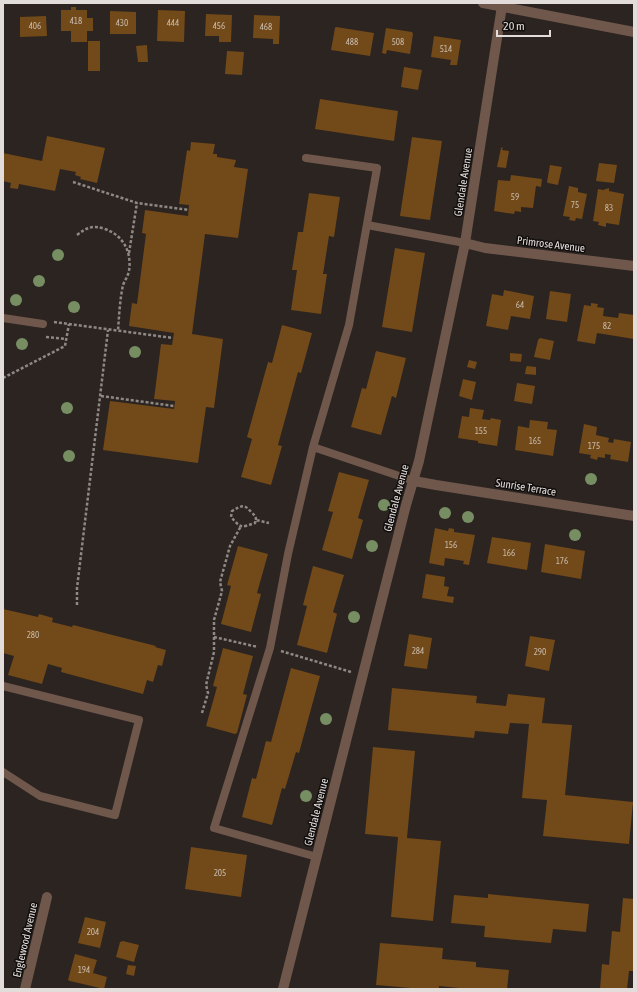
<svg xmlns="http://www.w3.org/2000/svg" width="637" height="992" viewBox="0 0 637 992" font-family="'Asap Condensed',sans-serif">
<rect width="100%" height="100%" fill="#2b2421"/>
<path fill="#724918" d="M 71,7 L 76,7 L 76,10 L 87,10 L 87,18 L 93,18 L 93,31 L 87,31 L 87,42 L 71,42 L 71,31 L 61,31 L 61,10 L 71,10 Z
M 158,10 L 185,11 L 184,42 L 157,41 Z
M 110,11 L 136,12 L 136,34 L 110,34 Z
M 206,14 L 232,15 L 231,42 L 219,42 L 219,36 L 205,36 Z
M 254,15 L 280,16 L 279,44 L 273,44 L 273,39 L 253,38 Z
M 46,16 L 47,36 L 20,37 L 20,17 Z
M 336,27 L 374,33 L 370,56 L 331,50 L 335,28 Z
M 386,28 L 412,32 L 413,34 L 410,54 L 387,50 L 386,54 L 382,53 Z
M 434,36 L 461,40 L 457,65 L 450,65 L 451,60 L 431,57 Z
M 88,41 L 100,41 L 100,71 L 88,71 Z
M 147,45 L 148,62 L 138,62 L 136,46 Z
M 227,51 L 244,52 L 242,75 L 225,74 Z
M 404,67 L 422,70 L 418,90 L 401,87 Z
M 320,99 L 398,111 L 394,141 L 315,129 Z
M 47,136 L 105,148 L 97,183 L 80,179 L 81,177 L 75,175 L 76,172 L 60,169 L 55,191 L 19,184 L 18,189 L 10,188 L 11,183 L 3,181 L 3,153 L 42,161 Z
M 412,137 L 442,141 L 430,220 L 400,216 Z
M 191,142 L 215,144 L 213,154 L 217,154 L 217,157 L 236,160 L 234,167 L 248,169 L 238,238 L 205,234 L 192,334 L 223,339 L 214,408 L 206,407 L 198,463 L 103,450 L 110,401 L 174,409 L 175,401 L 154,399 L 161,344 L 172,345 L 174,333 L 129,326 L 132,303 L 137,304 L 146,234 L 142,233 L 145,210 L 188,216 L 189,205 L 179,204 L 187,150 L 190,151 Z
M 503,147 L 502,150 L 509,151 L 506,168 L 497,167 L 501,148 Z
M 599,163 L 617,165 L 614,183 L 596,181 Z
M 550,165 L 562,167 L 558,185 L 548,183 L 547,182 Z
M 511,175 L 542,179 L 541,187 L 536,186 L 533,208 L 521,207 L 521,212 L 515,211 L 514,214 L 494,211 L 498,180 L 510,181 Z
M 569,186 L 578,188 L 578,192 L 587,194 L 582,219 L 576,218 L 575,221 L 569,220 L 570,217 L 563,216 Z
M 609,188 L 609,191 L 624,194 L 619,225 L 606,223 L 606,227 L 598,225 L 599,222 L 593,221 L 598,189 L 603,190 Z
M 309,193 L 340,197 L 334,237 L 329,236 L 323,274 L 327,274 L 321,314 L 291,310 L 297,270 L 292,270 L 298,232 L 303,232 Z
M 395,248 L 425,253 L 412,332 L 382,327 Z
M 504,290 L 534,296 L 530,319 L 511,316 L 508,330 L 486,326 L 492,294 L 503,296 Z
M 550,291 L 571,294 L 567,322 L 546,319 Z
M 591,303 L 598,304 L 597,307 L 604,308 L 603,316 L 618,318 L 619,313 L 634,315 L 634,339 L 597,333 L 595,344 L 577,341 L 584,305 L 591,306 Z
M 282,325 L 312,333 L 301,373 L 298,372 L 278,445 L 282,446 L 271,485 L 241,477 L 252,439 L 247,437 L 268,362 L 272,363 Z
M 540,338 L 554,341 L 550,360 L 534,357 L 538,340 Z
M 376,351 L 406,358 L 396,398 L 392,396 L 381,435 L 351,427 L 362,388 L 366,389 Z
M 510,353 L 522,354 L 521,362 L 510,361 Z
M 469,360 L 477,362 L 475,369 L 467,367 Z
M 527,366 L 536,367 L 536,375 L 525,374 L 526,368 Z
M 463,379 L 476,382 L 472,400 L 459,396 Z
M 517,383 L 535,386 L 532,404 L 514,401 Z
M 470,408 L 484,410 L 482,419 L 490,420 L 491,418 L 501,420 L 497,446 L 478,443 L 478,441 L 458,438 L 462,416 L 469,417 Z
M 530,420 L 548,422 L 547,429 L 557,430 L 553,456 L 515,450 L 518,426 L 529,428 Z
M 584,424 L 597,427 L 596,435 L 609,438 L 608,442 L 613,443 L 614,439 L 631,442 L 628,462 L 610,459 L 611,455 L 605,454 L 605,458 L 598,457 L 597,460 L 590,458 L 591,455 L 579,453 Z
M 339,472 L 369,480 L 358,518 L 363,520 L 352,559 L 322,550 L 333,512 L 328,511 Z
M 435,528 L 448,531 L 449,528 L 454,529 L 454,532 L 475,535 L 469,565 L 463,564 L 464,561 L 445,558 L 444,566 L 429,563 Z
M 492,537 L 531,543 L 527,570 L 487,563 Z
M 545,544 L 585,551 L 581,579 L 541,572 Z
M 238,546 L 268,554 L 257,593 L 261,594 L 251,632 L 221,624 L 231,586 L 227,585 Z
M 313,566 L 344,575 L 333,612 L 337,614 L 327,653 L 297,645 L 307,606 L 303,605 Z
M 426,574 L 445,577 L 444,586 L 449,587 L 447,596 L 454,597 L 453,603 L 422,598 Z
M 3,609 L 38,617 L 39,614 L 53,618 L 52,622 L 72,627 L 73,625 L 156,646 L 155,647 L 166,650 L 162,666 L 158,665 L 153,682 L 147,680 L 143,694 L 61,672 L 62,668 L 48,664 L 42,684 L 8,675 L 14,656 L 3,653 Z
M 409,634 L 432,638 L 427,669 L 404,666 Z
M 530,636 L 555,640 L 549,671 L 525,666 Z
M 223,648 L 253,656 L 243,694 L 247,695 L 237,733 L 235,734 L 206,726 L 217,687 L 213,686 Z
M 291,668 L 320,676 L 299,753 L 296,752 L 285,789 L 282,788 L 272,825 L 242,817 L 252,778 L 256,779 L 266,741 L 271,742 Z
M 392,688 L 477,696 L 476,703 L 506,706 L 508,694 L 545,698 L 542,723 L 572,725 L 565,795 L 633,802 L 629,844 L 543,836 L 547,800 L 522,798 L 529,724 L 510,723 L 508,734 L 475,731 L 474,738 L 388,730 Z
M 373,747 L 415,751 L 407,838 L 441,841 L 433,921 L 391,917 L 398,837 L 365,834 Z
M 191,847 L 247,855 L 241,897 L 185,889 Z
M 488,894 L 589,904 L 586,932 L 553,929 L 551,943 L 484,937 L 485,926 L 451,923 L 454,895 L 488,898 Z
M 623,898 L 634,899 L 634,971 L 629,971 L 627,989 L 600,989 L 602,964 L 609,965 L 612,931 L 620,932 Z
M 85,917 L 106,922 L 100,948 L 78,943 Z
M 123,941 L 139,945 L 134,962 L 116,957 L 120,942 Z
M 380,943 L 443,948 L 442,959 L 476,962 L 476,967 L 509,970 L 507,989 L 469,989 L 439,986 L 439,989 L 422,989 L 376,985 Z
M 75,954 L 97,960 L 93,973 L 107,977 L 104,989 L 70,981 L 68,980 Z
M 128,965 L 136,966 L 134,976 L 126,974 Z"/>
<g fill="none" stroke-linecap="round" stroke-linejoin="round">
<path stroke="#8f8986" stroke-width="2.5" stroke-dasharray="3 2" stroke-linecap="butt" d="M 73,182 L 128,200 L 137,203 L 189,210
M 77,235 C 87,227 94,225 105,229 C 123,235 132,252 129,271 C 128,276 125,280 123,285 C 120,299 119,316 118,331
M 129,253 L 137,203
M 54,322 L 173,338
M 46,337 L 66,339
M 3,378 L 65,346 L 69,324
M 101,396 L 174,406
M 256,520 C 256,516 254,515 251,512 C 244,503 241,506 232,511 L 231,517 C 241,528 240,528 255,523 L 256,520 L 269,523
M 77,605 L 77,588 L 108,330
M 214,637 L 258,647
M 281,651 L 351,672
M 202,713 L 208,693 L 206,685 L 214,652 L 214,620 L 222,591 L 220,582 L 230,546 L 241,526"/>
<path stroke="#6f574b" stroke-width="8" d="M 306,158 L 377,168 L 349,325 L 313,447 L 414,481
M 367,225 L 465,243
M 3,318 L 43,324
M 313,447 L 288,554 L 270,648 L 214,828 L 317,857
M 3,686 L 139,720 L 115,815 L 40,796 L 3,772"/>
<path stroke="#6f574b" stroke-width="10" d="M 483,3 L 634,32
M 465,243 L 485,248 L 634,266
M 414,481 L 436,485 L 634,516
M 25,989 L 47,897
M 283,989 L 406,505 L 419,461 L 465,243 L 502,6"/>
</g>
<g fill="#778e62">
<circle cx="58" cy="255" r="6"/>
<circle cx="39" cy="281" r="6"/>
<circle cx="16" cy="300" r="6"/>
<circle cx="74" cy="307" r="6"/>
<circle cx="22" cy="344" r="6"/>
<circle cx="135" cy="352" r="6"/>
<circle cx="67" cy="408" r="6"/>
<circle cx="69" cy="456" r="6"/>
<circle cx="591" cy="479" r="6"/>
<circle cx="384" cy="505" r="6"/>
<circle cx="445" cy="513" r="6"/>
<circle cx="468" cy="517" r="6"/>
<circle cx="575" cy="535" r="6"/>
<circle cx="372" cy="546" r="6"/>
<circle cx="354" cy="617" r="6"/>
<circle cx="326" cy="719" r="6"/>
<circle cx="306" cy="796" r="6"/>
</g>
<g text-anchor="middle" stroke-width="3" stroke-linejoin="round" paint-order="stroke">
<g font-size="9" fill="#c6b8aa">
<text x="76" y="24">418</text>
<text x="122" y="26">430</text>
<text x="173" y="26">444</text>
<text x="35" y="29">406</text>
<text x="219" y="29">456</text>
<text x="266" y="30">468</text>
<text x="352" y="45">488</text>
<text x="398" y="45">508</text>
<text x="446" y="52">514</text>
<text x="515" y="200">59</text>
<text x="575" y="208">75</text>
<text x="609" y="211">83</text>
<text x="520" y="308">64</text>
<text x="607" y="329">82</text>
<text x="481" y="434">155</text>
<text x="535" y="444">165</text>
<text x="594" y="449">175</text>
<text x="451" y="548">156</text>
<text x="509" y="556">166</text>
<text x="562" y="564">176</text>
<text x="33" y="638">280</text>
<text x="418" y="654">284</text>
<text x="540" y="655">290</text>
<text x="220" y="876">205</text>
<text x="93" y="935">204</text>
<text x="84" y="973">194</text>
</g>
<g font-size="11" fill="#e2dddb" stroke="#110e0d">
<text transform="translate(463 182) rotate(-81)" y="4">Glendale Avenue</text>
<text transform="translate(551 244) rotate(7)" y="4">Primrose Avenue</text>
<text transform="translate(526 487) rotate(9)" y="4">Sunrise Terrace</text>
<text transform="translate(396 498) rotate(-75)" y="4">Glendale Avenue</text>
<text transform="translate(316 812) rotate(-76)" y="4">Glendale Avenue</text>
<text transform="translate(25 940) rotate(-77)" y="4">Englewood Avenue</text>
</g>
</g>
<rect width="637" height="992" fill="none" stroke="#e2dddb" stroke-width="8"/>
<path d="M497 30v6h53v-6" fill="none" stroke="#e2dddb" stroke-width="2"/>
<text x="503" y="30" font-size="12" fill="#e2dddb" stroke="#110e0d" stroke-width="3" paint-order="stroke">20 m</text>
</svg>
